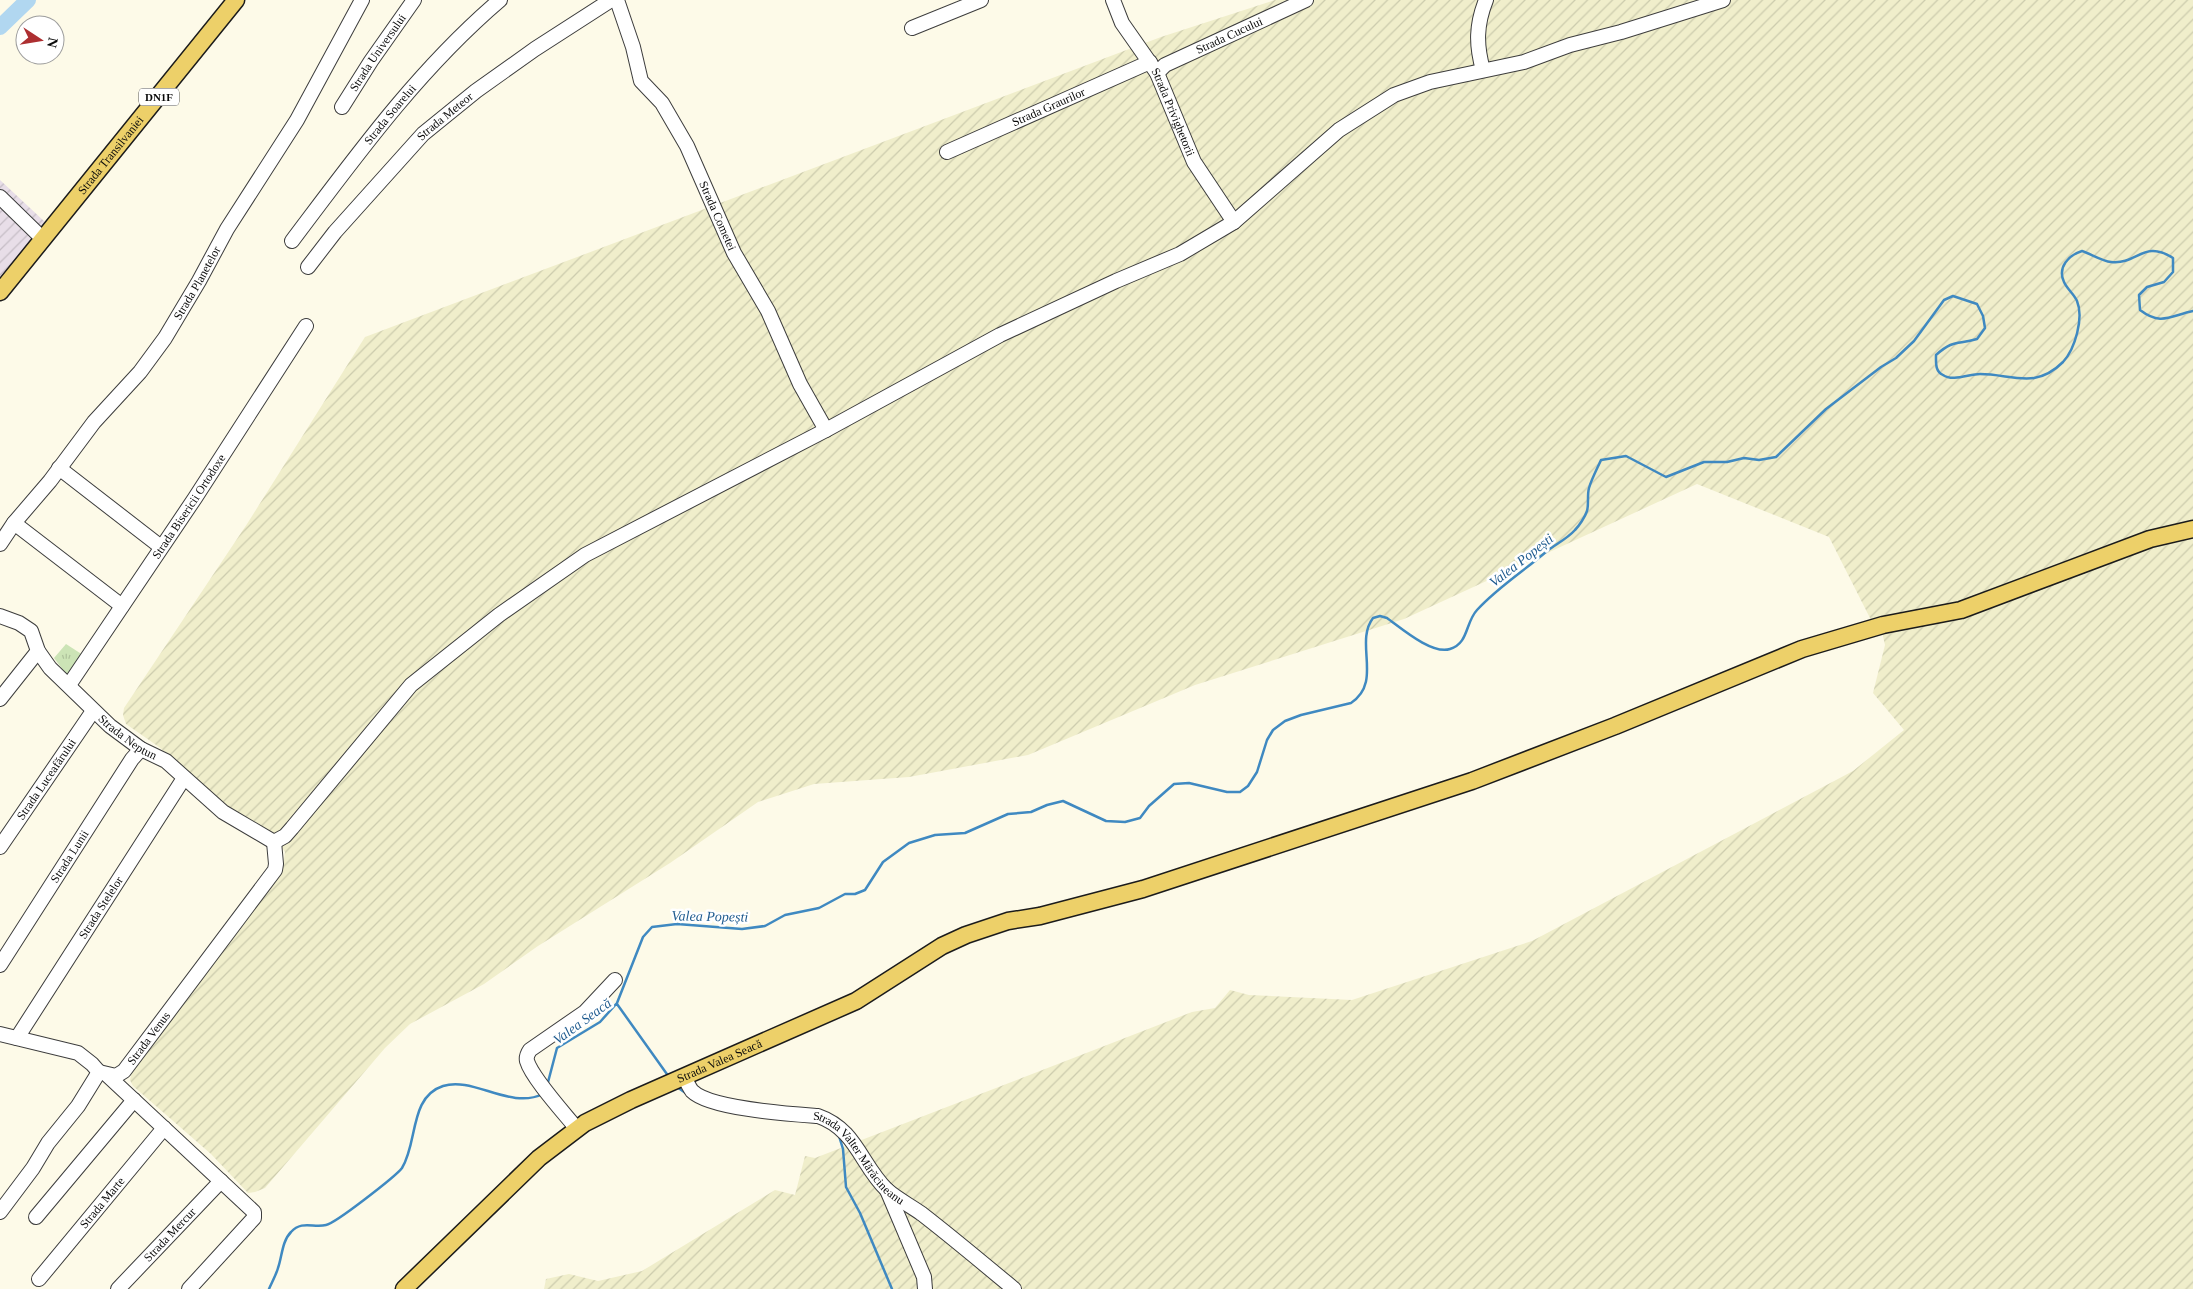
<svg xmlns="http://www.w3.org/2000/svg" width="2193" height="1289" viewBox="0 0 2193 1289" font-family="Georgia,serif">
<defs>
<pattern id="industrial-furrows" width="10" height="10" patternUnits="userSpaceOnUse" patternTransform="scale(1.25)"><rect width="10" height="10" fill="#e8dee8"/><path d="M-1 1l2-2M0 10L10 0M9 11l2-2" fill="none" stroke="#c6bdc6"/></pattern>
<pattern id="farmland-furrows" width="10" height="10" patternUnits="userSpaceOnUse" patternTransform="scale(1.25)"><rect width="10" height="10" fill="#f0eecb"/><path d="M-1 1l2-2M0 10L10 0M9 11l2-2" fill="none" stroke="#cccbad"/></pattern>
<pattern id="park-tufts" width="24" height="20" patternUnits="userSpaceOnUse" patternTransform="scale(1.25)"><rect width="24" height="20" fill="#cce4b6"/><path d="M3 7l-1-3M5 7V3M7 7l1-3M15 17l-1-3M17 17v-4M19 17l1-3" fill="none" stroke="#aec29b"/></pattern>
</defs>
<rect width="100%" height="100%" fill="#fdfae8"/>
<path fill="url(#industrial-furrows)" d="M 0,180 L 45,222 L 0,279 Z"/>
<path fill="url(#farmland-furrows)" d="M 1275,0 L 2193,0 L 2193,1289 L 544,1289 L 546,1279 L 569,1274 L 598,1281 L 642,1271 L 775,1190 L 795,1195 L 805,1156 L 815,1158 L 1192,1012 L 1215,1008 L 1230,990 L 1249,995 L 1352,1000 L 1532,941 L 1853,771 L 1904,730 L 1873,693 L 1885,645 L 1880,623 L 1871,620 L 1829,537 L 1697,484 L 1404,619 L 1195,685 L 1028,755 L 909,777 L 814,784 L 758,802 L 670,863 L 538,946 L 484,984 L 410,1024 L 385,1048 L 265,1188 L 255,1192 L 248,1193 L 211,1154 L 133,1086 L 130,1080 L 131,1075 L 137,1066 L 279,873 L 284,860 L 285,852 L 277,841 L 235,812 L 159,747 L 126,724 L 123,715 L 124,708 L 247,524 L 365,337 L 1161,37 Z"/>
<path fill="url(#park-tufts)" d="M 66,644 L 83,655 L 69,678 L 54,658 Z"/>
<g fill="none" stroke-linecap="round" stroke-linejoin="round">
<path stroke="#3f89c1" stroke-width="2.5" d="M 617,1004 L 669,1077
M 547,1086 L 557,1048 L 600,1022 L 617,1003 L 643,937 L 652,927 L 677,924 L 742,929 L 765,926 L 785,915 L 819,908 L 845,894 L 855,894 L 865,890 L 883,862 L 909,843 L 935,835 L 965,833 L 1008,814 L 1031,812 L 1047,805 L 1063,801 L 1106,821 L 1125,822 L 1140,818 L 1149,806 L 1174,784 L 1189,783 L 1227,792 L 1240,792 L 1248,786 L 1257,772 L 1267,740 L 1273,730 L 1285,721 L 1301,715 L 1351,703 C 1383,682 1354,643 1373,618 L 1380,616 L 1387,618 C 1401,628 1432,655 1450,649 C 1469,643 1465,623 1477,610 C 1498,587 1524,571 1547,551 C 1556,544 1567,539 1575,530 C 1579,526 1585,517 1587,511 C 1589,504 1587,495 1589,488 C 1592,478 1597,469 1601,460 L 1626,456 L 1666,477 L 1704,462 L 1727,462 L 1744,458 L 1759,460 L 1776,457 L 1826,409 L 1881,367 L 1896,358 L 1914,341 L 1944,300 L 1953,296 L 1977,304 L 1983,316 L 1985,328 L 1977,339 C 1957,345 1954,339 1936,355 C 1936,363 1935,371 1943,375 C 1953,382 1969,374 1980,374 C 2012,374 2035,390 2063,362 C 2075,349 2084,318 2077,301 C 2074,294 2067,289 2064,282 C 2057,267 2069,255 2082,251 C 2091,254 2102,261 2111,262 C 2138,265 2143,239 2173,258 L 2173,272 L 2164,282 L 2147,287 L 2139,295 L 2140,310 C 2161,326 2170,316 2193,311
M 677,1087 L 687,1094
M 839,1136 L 843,1149 L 846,1187 L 860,1213 L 892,1289
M 269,1289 C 272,1282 276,1275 278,1268 C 282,1257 282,1241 291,1232 C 302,1220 313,1228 326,1225 C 336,1223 396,1176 402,1168 C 418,1143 409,1097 443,1086 C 473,1076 510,1110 543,1094"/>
<path stroke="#b1d7f0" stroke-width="16" d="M 0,27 L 28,0"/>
<g stroke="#3d3d3d" stroke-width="16">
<g id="minor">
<path id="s1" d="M 617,0 L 633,47 L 641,81 L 662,103 L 687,146 L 734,253 L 768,311 L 800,384 L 826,430"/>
<path id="s2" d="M 1113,0 L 1122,23 L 1157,73 L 1194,162 L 1234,222"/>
<path d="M 912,28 L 981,0"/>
<path d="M 1483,70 C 1476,45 1476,25 1486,0"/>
<path id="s3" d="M 1157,73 L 1165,65 L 1306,0"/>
<path id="s4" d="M 342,107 L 371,61 L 414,0"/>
<path id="s5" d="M 947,152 L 1150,62"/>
<path d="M 0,197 L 43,239"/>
<path id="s6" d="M 292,241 C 356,156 418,70 500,0"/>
<path id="s7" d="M 308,267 L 335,232 L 423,134 L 476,91 L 535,49 L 611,0"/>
<path d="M 59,468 L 161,547"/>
<path d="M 14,523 L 122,606"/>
<path id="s8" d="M 0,544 L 14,523 L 50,481 L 94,422 L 140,372 L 165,338 L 199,281 L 227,229 L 297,120 L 362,0"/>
<path id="s9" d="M 0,616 L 19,623 L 31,631 L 38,651 L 50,668 L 110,726 L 141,749 L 166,761 L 223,812 L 274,842"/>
<path id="s10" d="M 69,685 L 195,498 L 306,326"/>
<path d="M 0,699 L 38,651"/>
<path d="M 274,842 L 285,836 L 292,828 L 411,685 L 499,615 L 585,555 L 826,430 L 1000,335 L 1116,281 L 1180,254 L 1234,222 L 1339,130 L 1394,95 L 1430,82 L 1524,62 L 1570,45 L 1621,32 L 1723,0"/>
<path id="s11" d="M 0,847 L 93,711"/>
<path id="s12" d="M 0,965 L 132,759 L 141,749"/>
<path d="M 0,1034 L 78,1053 L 92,1064 L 99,1072"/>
<path id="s13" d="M 17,1038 L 184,778"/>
<path id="s14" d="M 99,1072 L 116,1076 L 124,1071 L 275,870 L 276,864 L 274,842"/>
<path d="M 107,1075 L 254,1212 L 254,1218 L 189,1289"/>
<path id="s15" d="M 684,1077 C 687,1082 689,1087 692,1091 C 710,1109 791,1114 818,1116 C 856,1129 861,1165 887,1190 C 897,1199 911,1206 922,1214 C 953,1238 984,1264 1014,1289"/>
<path d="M 577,1129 C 565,1114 532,1078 527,1061 C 526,1057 528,1053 530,1050 L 585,1012 L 615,980"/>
<path d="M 887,1190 L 924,1277 L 925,1289"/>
<path d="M 0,1212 L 33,1168 L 48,1143 L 78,1106 L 99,1072"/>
<path d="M 36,1217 L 134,1100"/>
<path id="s16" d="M 39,1279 L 164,1128"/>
<path id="s17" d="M 118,1289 L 221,1181"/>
</g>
</g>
<g stroke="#1b1b1b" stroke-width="19">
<g id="major">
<path id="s18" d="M 0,292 L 236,0"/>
<path id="s19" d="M 404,1289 L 539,1158 L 585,1123 L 631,1100 L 856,1001 L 942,946 L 966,935 L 1008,921 L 1040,916 L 1143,889 L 1472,781 L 1615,726 L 1802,649 L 1883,625 L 1961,610 L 2150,539 L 2193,529"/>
</g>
</g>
<use href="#minor" stroke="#fff" stroke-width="14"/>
<use href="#major" stroke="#edd069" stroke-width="16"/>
</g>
<g text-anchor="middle" stroke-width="5" stroke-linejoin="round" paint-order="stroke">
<rect fill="#fff" stroke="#545454" stroke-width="1" x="139" y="88.5" width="40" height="17" rx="4"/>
<g font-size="11" font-weight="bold" fill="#0a0a0a">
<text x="159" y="101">DN1F</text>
</g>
<g font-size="12" fill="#0a0a0a" stroke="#fff">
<text dy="4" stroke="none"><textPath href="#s3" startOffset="82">Strada Cucului</textPath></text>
<text dy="4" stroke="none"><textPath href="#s4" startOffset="65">Strada Universului</textPath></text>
<text dy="4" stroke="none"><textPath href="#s5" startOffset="111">Strada Graurilor</textPath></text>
<text dy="4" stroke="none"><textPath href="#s2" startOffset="128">Strada Privighetorii</textPath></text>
<text dy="4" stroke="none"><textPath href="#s6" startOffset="160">Strada Soarelui</textPath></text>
<text dy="4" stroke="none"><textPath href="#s7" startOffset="204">Strada Meteor</textPath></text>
<text dy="4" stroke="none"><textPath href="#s18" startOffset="176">Strada Transilvaniei</textPath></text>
<text dy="4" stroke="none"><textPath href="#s1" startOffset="241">Strada Cometei</textPath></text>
<text dy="4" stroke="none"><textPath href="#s8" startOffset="328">Strada Planetelor</textPath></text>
<text dy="4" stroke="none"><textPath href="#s10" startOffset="215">Strada Bisericii Ortodoxe</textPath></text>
<text dy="4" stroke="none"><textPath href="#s9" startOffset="181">Strada Neptun</textPath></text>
<text dy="4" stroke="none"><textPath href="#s11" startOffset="82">Strada Luceafărului</textPath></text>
<text dy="4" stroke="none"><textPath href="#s12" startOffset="129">Strada Lunii</textPath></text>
<text dy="4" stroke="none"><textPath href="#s13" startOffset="155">Strada Stelelor</textPath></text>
<text dy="4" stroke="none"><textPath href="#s14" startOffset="68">Strada Venus</textPath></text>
<text dy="4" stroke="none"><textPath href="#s19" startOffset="394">Strada Valea Seacă</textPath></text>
<text dy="4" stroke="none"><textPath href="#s15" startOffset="205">Strada Valter Mărăcineanu</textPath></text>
<text dy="4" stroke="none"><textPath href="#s16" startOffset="99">Strada Marte</textPath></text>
<text dy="4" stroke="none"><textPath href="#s17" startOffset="75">Strada Mercur</textPath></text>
</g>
<g font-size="14" font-style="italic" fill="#1f5b8f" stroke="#fff">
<text transform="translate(1521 560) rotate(-38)" y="5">Valea Popești</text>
<text transform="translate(710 916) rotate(1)" y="5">Valea Popești</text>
<text transform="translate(582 1021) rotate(-36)" y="5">Valea Seacă</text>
</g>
</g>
<g transform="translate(40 40) rotate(102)"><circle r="24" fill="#ffffff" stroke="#9d9d9d"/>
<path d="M0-4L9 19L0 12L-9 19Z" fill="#ad2f31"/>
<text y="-8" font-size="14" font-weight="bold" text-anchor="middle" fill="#0a0a0a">N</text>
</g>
</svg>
